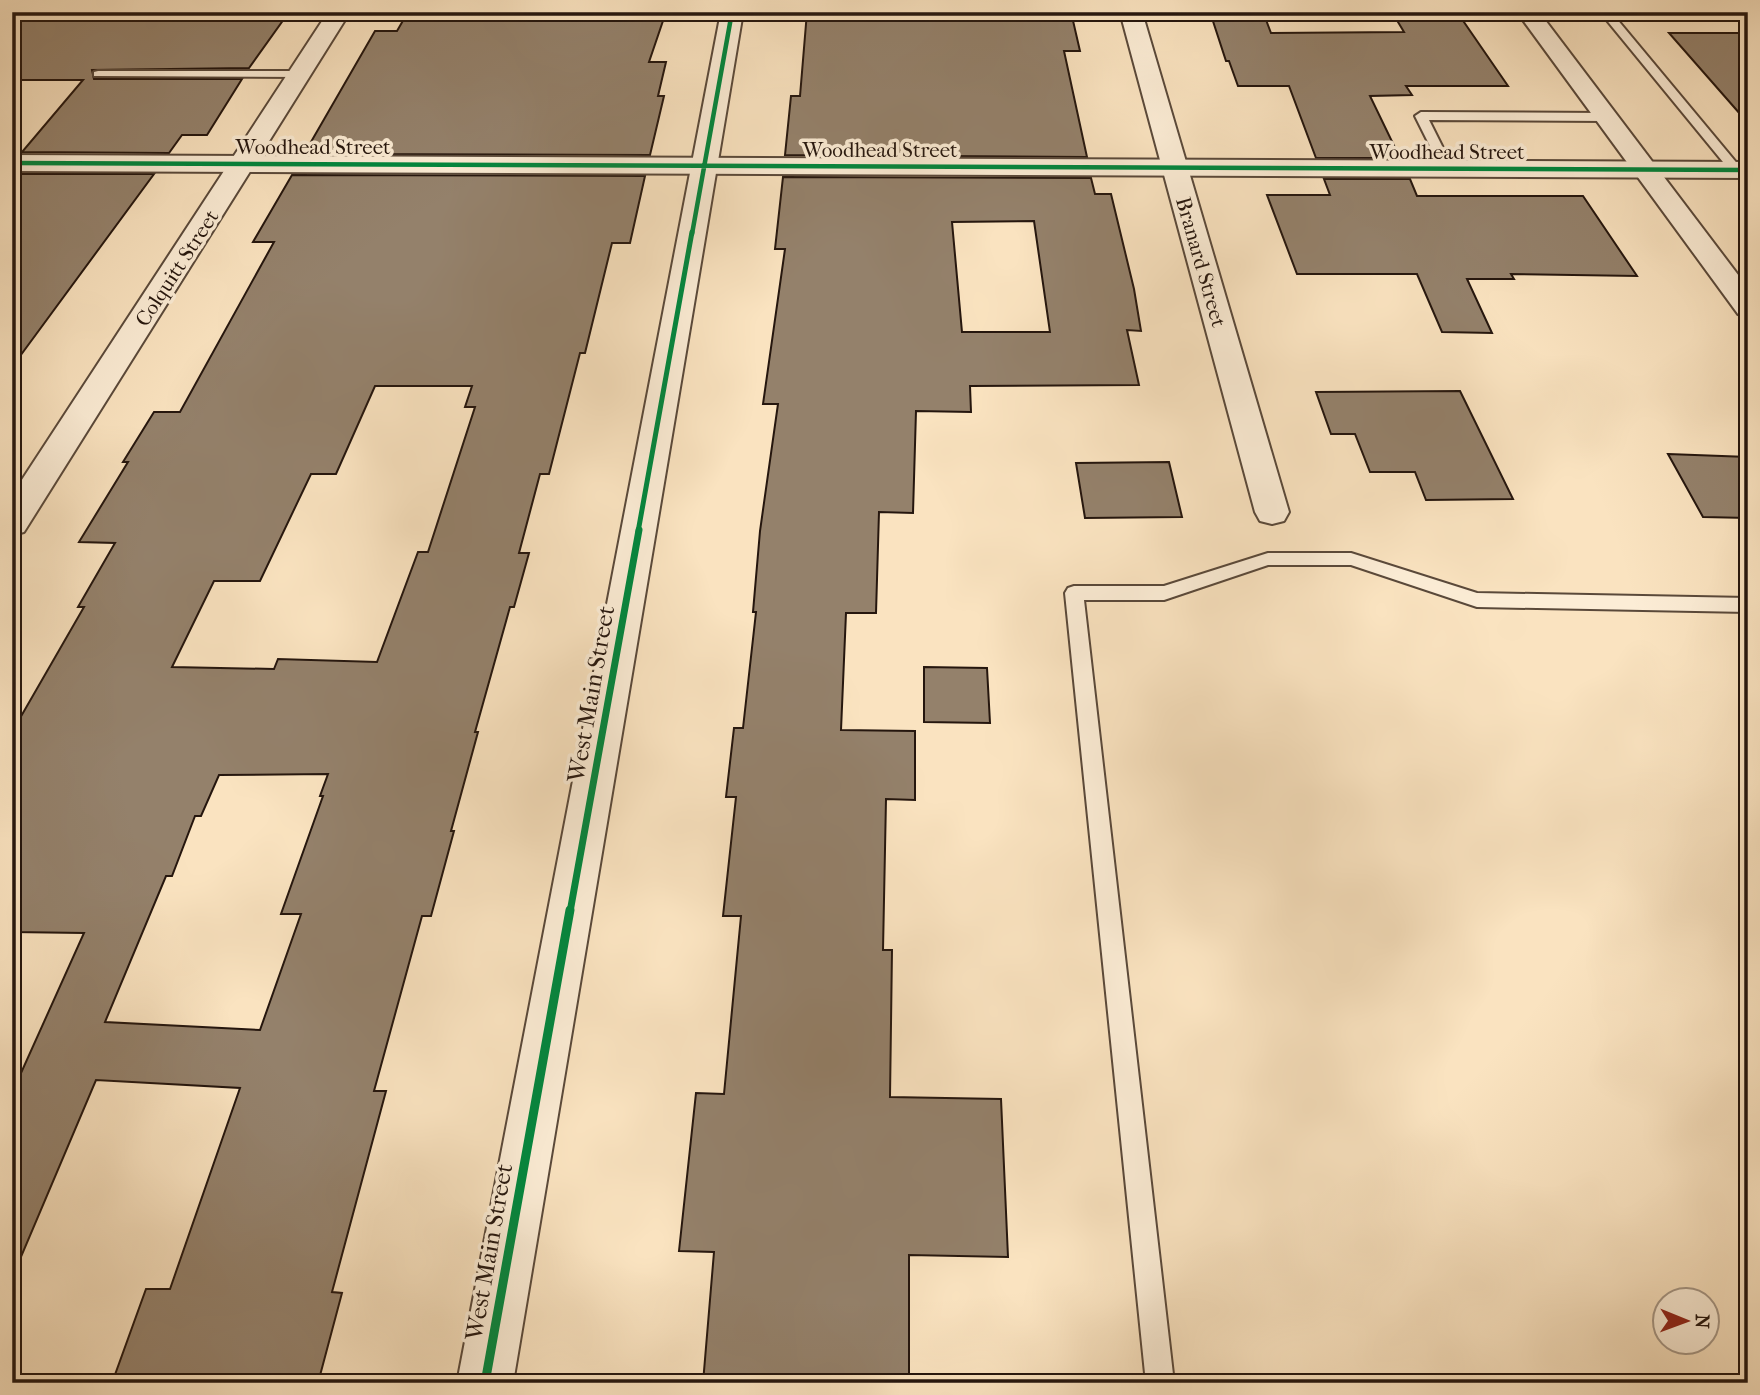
<svg xmlns="http://www.w3.org/2000/svg" width="1760" height="1395" viewBox="0 0 1760 1395" font-family="'IM FELL French Canon',serif">
<rect width="100%" height="100%" fill="#fae3c0"/>
<filter id="stains"><feTurbulence type="fractalNoise" baseFrequency=".00286" numOctaves="4"/><feColorMatrix values="0 0 0 0 .2 0 0 0 0 .09 0 0 0 0 .02 0 0 0 .5 -.17"/></filter>
<radialGradient id="worn" r=".72"><stop offset=".6" stop-color="#630" stop-opacity="0"/><stop offset="1" stop-color="#630" stop-opacity=".3"/></radialGradient>
<path fill="#94816b" stroke="#25160e" stroke-width="2" fill-rule="evenodd" d="M 12,12 L 289,12 L 249,68 L 92,70 L 94,79 L 242,79 L 207,135 L 182,135 L 169,153 L 22,152 L 83,80 L 12,80 Z
M 408,12 L 615,18 L 617,12 L 666,12 L 649,62 L 666,62 L 658,96 L 664,96 L 650,155 L 304,154 L 375,31 L 397,31 Z
M 807,12 L 1071,12 L 1080,51 L 1064,51 L 1087,157 L 785,155 L 791,96 L 800,96 Z
M 1210,12 L 1263,12 L 1271,33 L 1404,32 L 1392,12 L 1457,12 L 1508,86 L 1406,86 L 1412,95 L 1370,96 L 1400,158 L 1316,158 L 1289,86 L 1238,86 L 1229,61 L 1226,61 Z
M 1669,33 L 1748,33 L 1748,123 Z
M 12,174 L 154,174 L 12,367 Z
M 292,175 L 645,176 L 630,243 L 612,243 L 585,353 L 580,353 L 549,474 L 540,474 L 519,553 L 529,553 L 514,607 L 510,607 L 475,732 L 478,732 L 451,831 L 454,831 L 431,916 L 422,916 L 374,1091 L 386,1091 L 332,1292 L 342,1293 L 318,1383 L 112,1383 L 146,1289 L 170,1289 L 240,1088 L 96,1080 L 12,1278 L 12,1093 L 84,933 L 12,932 L 12,732 L 84,607 L 78,607 L 115,543 L 79,542 L 128,462 L 123,462 L 154,412 L 180,412 L 274,242 L 253,242 ZM 375,386 L 472,386 L 465,407 L 475,407 L 428,552 L 418,552 L 377,662 L 278,659 L 274,669 L 172,667 L 214,581 L 260,581 L 311,474 L 336,474 ZM 328,774 L 320,796 L 323,796 L 281,914 L 301,914 L 260,1030 L 105,1022 L 166,876 L 172,876 L 195,816 L 201,816 L 219,775 Z
M 783,177 L 1091,178 L 1095,194 L 1111,194 L 1134,289 L 1141,331 L 1127,330 L 1139,385 L 970,386 L 971,412 L 916,411 L 913,513 L 879,512 L 876,613 L 846,613 L 841,730 L 915,731 L 915,800 L 886,799 L 883,950 L 892,950 L 890,1097 L 1001,1099 L 1008,1257 L 909,1255 L 909,1383 L 703,1383 L 714,1252 L 679,1251 L 696,1093 L 724,1094 L 741,916 L 723,916 L 736,797 L 726,797 L 734,728 L 743,728 L 756,612 L 753,612 L 760,531 L 778,404 L 763,404 L 785,249 L 775,249 ZM 1034,221 L 1050,332 L 962,332 L 952,222 Z
M 1324,179 L 1410,179 L 1417,196 L 1583,196 L 1637,276 L 1511,274 L 1514,279 L 1467,279 L 1492,333 L 1442,332 L 1417,274 L 1297,274 L 1267,195 L 1330,195 Z
M 1460,391 L 1513,499 L 1426,500 L 1415,472 L 1370,472 L 1355,434 L 1331,434 L 1316,392 Z
M 1668,454 L 1748,457 L 1748,518 L 1703,517 Z
M 1169,462 L 1182,517 L 1085,518 L 1076,463 Z
M 924,667 L 987,668 L 990,723 L 924,722 Z"/>
<g fill="none" stroke-linecap="round" stroke-linejoin="round">
<g stroke="#5a493a" stroke-width="4">
<path id="service" d="M 1600,12 L 1611,12 L 1740,167 L 1740,173 L 1732,173 Z
M 98,71 L 301,71 L 307,74 L 301,77 L 94,76 L 94,72 Z
M 1421,112 L 1606,113 L 1612,117 L 1606,121 L 1429,120 L 1454,170 L 1448,174 L 1442,170 L 1415,116 Z
M 1268,553 L 1351,553 L 1477,593 L 1748,598 L 1748,612 L 1477,607 L 1351,565 L 1268,565 L 1164,600 L 1084,600 L 1174,1383 L 1146,1383 L 1065,593 L 1068,588 L 1074,586 L 1164,586 Z"/>
</g>
<g stroke="#5a493a" stroke-width="4">
<path id="minor" d="M 328,12 L 350,12 L 24,532 L 12,535 L 12,495 Z
M 721,12 L 743,12 L 513,1383 L 457,1383 Z
M 1120,12 L 1142,12 L 1289,512 L 1284,521 L 1272,524 L 1260,521 L 1255,512 Z
M 1517,12 L 1539,12 L 1748,288 L 1748,317 L 1738,314 Z"/>
</g>
<g stroke="#5a493a" stroke-width="4">
<path id="tertiary" d="M 12,155 L 1748,162 L 1748,178 L 12,171 Z"/>
</g>
<use href="#service" fill="#fcedd6" fill-rule="evenodd"/>
<use href="#minor" fill="#fcedd6" fill-rule="evenodd"/>
<use href="#tertiary" fill="#fcedd6" fill-rule="evenodd"/>
<g stroke="#fcedd6" stroke-width="7">
<path id="cycleway-far3" d="M 12,163 L 1748,170
M 692,234 L 732,12"/>
</g>
<g stroke="#fcedd6" stroke-width="9">
<path id="cycleway-far2" d="M 638,532 L 692,232"/>
</g>
<g stroke="#fcedd6" stroke-width="11">
<path id="cycleway-far1" d="M 570,912 L 639,530"/>
</g>
<g stroke="#fcedd6" stroke-width="13">
<path id="cycleway" d="M 485,1383 L 570,910"/>
</g>
<use href="#cycleway-far3" stroke="#00873e" stroke-width="4.5"/>
<use href="#cycleway-far2" stroke="#00873e" stroke-width="5"/>
<use href="#cycleway-far1" stroke="#00873e" stroke-width="7"/>
<use href="#cycleway" stroke="#00873e" stroke-width="9"/>
</g>
<g text-anchor="middle" stroke-width="7" stroke-linejoin="round" paint-order="stroke">
<g font-size="21" fill="#25160e" stroke="#fcedd6">
<text x="313" y="154">Woodhead Street</text>
<text x="880" y="157">Woodhead Street</text>
<text x="1447" y="159">Woodhead Street</text>
<text transform="translate(1201 262) rotate(74)" y="7">Branard Street</text>
<text transform="translate(177 268) rotate(-57)" y="7">Colquitt Street</text>
</g>
<g font-size="24" fill="#25160e" stroke="#fcedd6">
<text transform="translate(591 694) rotate(-80)" y="8">West Main Street</text>
<text transform="translate(489 1252) rotate(-80)" y="8">West Main Street</text>
</g>
</g>
<rect width="1760" height="1395" fill="none" stroke="#fae3c0" stroke-width="42"/>
<rect x="14" y="14" width="1732" height="1367" fill="none" stroke="#25160e" stroke-width="3.5"/>
<rect x="21" y="21" width="1718" height="1353" fill="none" stroke="#25160e" stroke-width="2"/>
<g transform="translate(1686 1321) rotate(91)"><circle r="33" fill="#fcedd6" stroke="#a69786" stroke-width="2"/>
<path d="M0-5L12 26L0 18L-12 26Z" fill="#8f2418"/>
<text y="-10" font-size="19" font-weight="bold" text-anchor="middle" fill="#25160e">N</text>
</g>
<rect width="100%" height="100%" filter="url(#stains)"/>
<rect width="100%" height="100%" fill="url(#worn)"/>
</svg>
